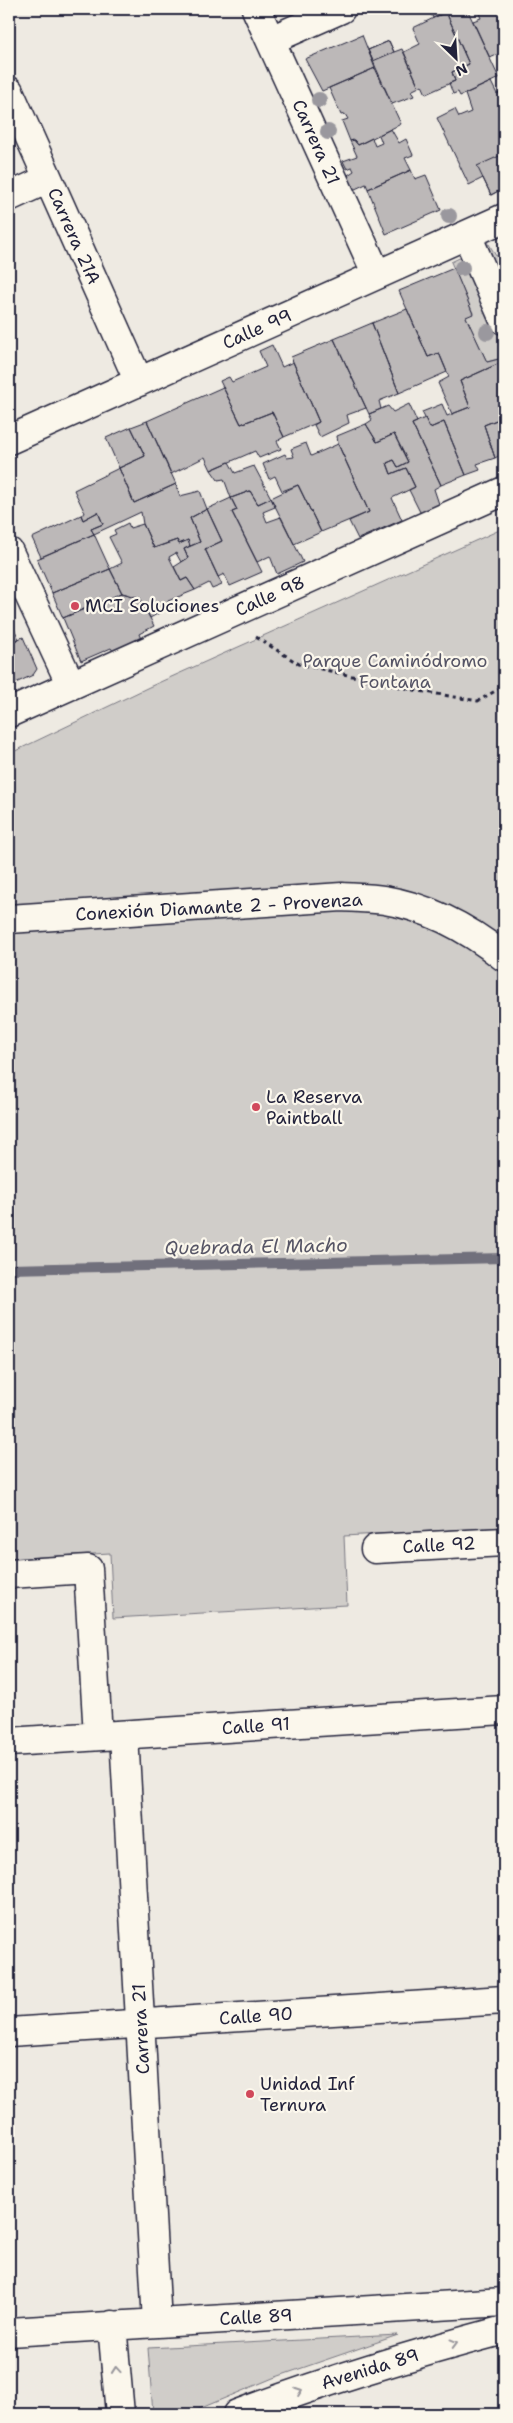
<svg xmlns="http://www.w3.org/2000/svg" width="513" height="2423" viewBox="0 0 513 2423" font-family="'Shantell Sans',sans-serif">
<rect width="100%" height="100%" fill="#eeeae2"/>
<filter id="ink" filterUnits="userSpaceOnUse"><feTurbulence type="fractalNoise" baseFrequency=".02" numOctaves="2"/><feDisplacementMap in="SourceGraphic" scale="10" xChannelSelector="R" yChannelSelector="G"/><feConvolveMatrix kernelMatrix="1 2 1 2 8 2 1 2 1" color-interpolation-filters="sRGB"/></filter>
<g filter="url(#ink)">
<path fill="#d0cdc9" stroke="#797882" d="M 489,244 L 496,256 L 504,252 L 504,373 L 498,359 L 487,362 L 466,317 L 473,313 L 451,262 Z
M 504,528 L 504,1527 L 344,1536 L 347,1605 L 113,1618 L 110,1553 L 9,1559 L 9,754 L 149,687 Z
M 398,2335 L 273,2378 L 187,2414 L 153,2414 L 148,2348 Z"/>
<g fill="none" stroke-linecap="round" stroke-linejoin="round">
<path stroke="#716f7c" stroke-width="10" d="M 9,1269 L 504,1258"/>
</g>
<path fill="#bcb8b8" stroke="#22223b" d="M 429,9 L 467,9 L 499,78 L 460,96 L 458,92 L 453,94 L 449,83 L 455,81 L 452,72 L 469,64 L 446,12 L 433,18 Z
M 477,9 L 504,9 L 504,65 L 499,54 L 490,58 L 473,21 L 481,18 Z
M 446,12 L 469,64 L 452,72 L 455,81 L 426,94 L 422,85 L 419,87 L 404,52 L 420,44 L 413,28 Z
M 362,35 L 375,68 L 322,91 L 305,59 Z
M 389,41 L 394,52 L 402,49 L 419,87 L 411,91 L 414,96 L 392,104 L 368,50 Z
M 389,41 L 394,52 L 373,61 L 368,50 Z
M 375,68 L 401,124 L 358,145 L 354,140 L 350,141 L 342,121 L 348,119 L 345,114 L 341,115 L 329,88 Z
M 491,82 L 497,94 L 504,91 L 504,188 L 491,195 L 483,178 L 469,185 L 437,118 L 455,109 L 459,117 L 471,112 L 465,94 Z
M 391,129 L 399,143 L 406,139 L 413,155 L 405,158 L 411,170 L 368,189 L 366,184 L 353,190 L 348,175 L 354,171 L 352,167 L 347,169 L 343,161 L 357,156 L 350,141 L 354,140 L 358,145 L 372,138 L 375,146 L 382,143 L 379,135 Z
M 504,154 L 504,188 L 491,195 L 477,166 Z
M 411,170 L 415,179 L 426,175 L 441,210 L 386,234 L 368,189 Z
M 454,268 L 473,314 L 466,317 L 487,362 L 499,359 L 500,363 L 460,381 L 470,407 L 452,414 L 438,383 L 449,377 L 439,353 L 428,357 L 399,291 Z
M 407,309 L 428,357 L 439,353 L 447,372 L 399,393 L 372,323 Z
M 372,323 L 399,393 L 379,401 L 381,409 L 369,414 L 334,339 Z
M 334,339 L 366,408 L 347,415 L 349,423 L 320,437 L 314,425 L 319,422 L 291,357 Z
M 272,345 L 282,367 L 293,362 L 319,422 L 284,437 L 272,412 L 241,424 L 220,381 L 229,377 L 232,382 L 266,367 L 259,351 Z
M 500,363 L 504,373 L 504,417 L 484,425 L 495,458 L 477,464 L 480,470 L 466,475 L 444,422 L 430,428 L 422,412 L 442,404 L 447,416 L 470,407 L 460,381 Z
M 223,387 L 241,424 L 272,412 L 284,437 L 277,441 L 281,449 L 259,458 L 255,451 L 211,470 L 205,457 L 171,474 L 147,421 Z
M 409,404 L 417,422 L 412,424 L 441,485 L 434,489 L 439,504 L 421,514 L 409,490 L 415,487 L 406,468 L 391,474 L 387,463 L 394,460 L 398,467 L 408,462 L 394,434 L 377,442 L 366,424 L 372,420 L 369,414 L 388,406 L 393,412 Z
M 504,417 L 504,453 L 495,458 L 484,425 Z
M 425,418 L 430,428 L 444,422 L 466,475 L 441,485 L 412,424 Z
M 147,421 L 176,484 L 134,503 L 119,468 L 145,456 L 131,427 Z
M 366,424 L 377,442 L 394,434 L 408,462 L 398,467 L 394,460 L 387,463 L 391,474 L 406,468 L 415,487 L 392,498 L 402,520 L 358,539 L 349,521 L 369,512 L 338,444 L 337,436 Z
M 131,427 L 145,456 L 119,468 L 106,438 Z
M 306,443 L 311,456 L 338,444 L 369,512 L 321,532 L 298,485 L 282,491 L 275,476 L 269,479 L 263,464 L 285,454 L 287,458 L 294,457 L 291,449 Z
M 229,462 L 235,473 L 254,466 L 271,498 L 258,504 L 250,491 L 231,498 L 224,479 L 218,480 L 211,470 Z
M 119,468 L 134,503 L 176,484 L 180,496 L 200,491 L 207,509 L 190,518 L 200,542 L 190,546 L 188,540 L 179,544 L 177,540 L 154,548 L 143,524 L 141,512 L 94,534 L 91,529 L 103,524 L 98,512 L 83,520 L 81,515 L 85,513 L 74,490 Z
M 298,485 L 321,532 L 294,544 L 271,498 Z
M 250,491 L 258,504 L 271,498 L 275,507 L 263,512 L 267,522 L 281,517 L 303,562 L 277,574 L 270,556 L 257,562 L 232,512 L 237,510 L 231,498 Z
M 231,498 L 237,510 L 232,512 L 262,572 L 230,586 L 224,574 L 218,577 L 205,549 L 222,541 L 207,509 Z
M 207,509 L 222,541 L 205,549 L 222,585 L 212,589 L 209,583 L 195,590 L 187,578 L 181,581 L 174,567 L 188,558 L 184,549 L 200,542 L 190,518 Z
M 98,512 L 103,524 L 91,529 L 94,534 L 41,557 L 32,538 L 81,515 L 83,520 Z
M 128,523 L 130,528 L 143,524 L 154,548 L 177,540 L 179,544 L 188,540 L 190,546 L 184,549 L 188,558 L 181,562 L 176,553 L 169,557 L 181,581 L 187,578 L 195,590 L 168,601 L 170,607 L 150,618 L 140,598 L 122,593 L 110,569 L 122,563 L 109,537 L 116,534 L 114,530 Z
M 94,534 L 110,569 L 52,593 L 37,559 Z
M 110,569 L 122,593 L 63,618 L 52,593 Z
M 122,593 L 140,598 L 154,626 L 139,634 L 141,639 L 113,651 L 111,648 L 81,661 L 63,618 Z
M 9,618 L 19,639 L 9,643 Z
M 23,637 L 37,669 L 33,675 L 9,686 L 9,643 Z"/>
<g fill="none" stroke-linecap="round" stroke-linejoin="round">
<g stroke="#22223b" stroke-width="31">
<path id="minor" d="M 256,9 L 377,275
M 271,40 L 341,9
M 9,91 L 139,382
M 9,197 L 48,179
M 467,235 L 504,320
M 9,440 L 504,218
M 9,552 L 71,685
M 9,713 L 504,491
M 9,919 L 342,897 C 356,898 370,898 384,900 C 429,907 469,929 504,957
M 375,1549 L 504,1542
M 9,1574 L 88,1569 L 98,1736
M 124,1735 L 157,2323
M 9,1742 L 504,1710
M 9,2032 L 504,2000
M 112,2325 L 120,2414
M 9,2332 L 504,2302
M 237,2414 C 325,2381 414,2354 504,2330"/>
</g>
<path stroke="#22223b" stroke-width="3" stroke-dasharray="4 4" stroke-linecap="butt" d="M 256,637 L 299,664 L 414,690 L 478,701 L 504,686"/>
<use href="#minor" stroke="#fbf7ec" stroke-width="28"/>
</g>
<g fill="#9a989e">
<circle cx="319" cy="100" r="8"/>
<circle cx="328" cy="132" r="8"/>
<circle cx="449" cy="216" r="8"/>
<circle cx="462" cy="268" r="8"/>
<circle cx="487" cy="332" r="8"/>
</g>
<defs><path id="oneway-chevron" d="M-2-3.5L2.5 0L-2 3.5" fill="none" stroke-width="1.6" stroke-linecap="round" stroke-linejoin="round" transform="scale(1.25)"/></defs>
<g stroke="#99979c">
<use href="#oneway-chevron" transform="translate(454 2343) rotate(-15)"/>
<use href="#oneway-chevron" transform="translate(116 2370) rotate(-95)"/>
<use href="#oneway-chevron" transform="translate(299 2391) rotate(-20)"/>
</g>
</g>
<g fill="#d1495b" stroke="#fbf7ec" stroke-width="2">
<circle cx="75" cy="606" r="5"/>
<circle cx="256" cy="1107" r="5"/>
<circle cx="250" cy="2094" r="5"/>
</g>
<g text-anchor="middle" stroke-width="4.5" stroke-linejoin="round" paint-order="stroke">
<g font-size="18" fill="#22223b" stroke="#fbf7ec">
<text transform="translate(316 142) rotate(66)" y="6">Carrera 21</text>
<text transform="translate(74 236) rotate(66)" y="6">Carrera 21A</text>
<text transform="translate(257 329) rotate(-24)" y="6">Calle 99</text>
<text transform="translate(270 596) rotate(-24)" y="6">Calle 98</text>
<text transform="translate(219 907) rotate(-3)" y="6">Conexión Diamante 2 - Provenza</text>
<text transform="translate(439 1545) rotate(-3)" y="6">Calle 92</text>
<text transform="translate(256 1726) rotate(-4)" y="6">Calle 91</text>
<text transform="translate(256 2016) rotate(-4)" y="6">Calle 90</text>
<text transform="translate(141 2029) rotate(-93)" y="6">Carrera 21</text>
<text transform="translate(256 2317) rotate(-3)" y="6">Calle 89</text>
<text transform="translate(370 2369) rotate(-17)" y="6">Avenida 89</text>
</g>
<g font-size="18" fill="#22223b" stroke="#fbf7ec" text-anchor="start">
<text x="85" y="612">MCI Soluciones</text>
<text x="266" y="1103">La Reserva<tspan x="266" dy="21">Paintball</tspan></text>
<text x="260" y="2090">Unidad Inf<tspan x="260" dy="21">Ternura</tspan></text>
</g>
<g font-size="18" fill="#565566" stroke="#fbf7ec">
<text x="395" y="667">Parque Caminódromo<tspan x="395" dy="21">Fontana</tspan></text>
</g>
<g font-size="19" font-style="italic" fill="#575666" stroke="#fbf7ec">
<text transform="translate(256 1246) rotate(-1)" y="7">Quebrada El Macho</text>
</g>
</g>
<rect width="513" height="2423" fill="none" stroke="#fbf7ec" stroke-width="30"/>
<rect x="15" y="15" width="483" height="2393" fill="none" stroke="#22223b" stroke-width="2" filter="url(#ink)"/>
<g transform="translate(456 58) rotate(155)" stroke="#fbf7ec" stroke-width="4" paint-order="stroke">
<path d="M0-4L9 19L0 12L-9 19Z" fill="#22223b"/>
<text y="-8" font-size="14" font-weight="bold" text-anchor="middle" fill="#22223b">N</text>
</g>
</svg>
